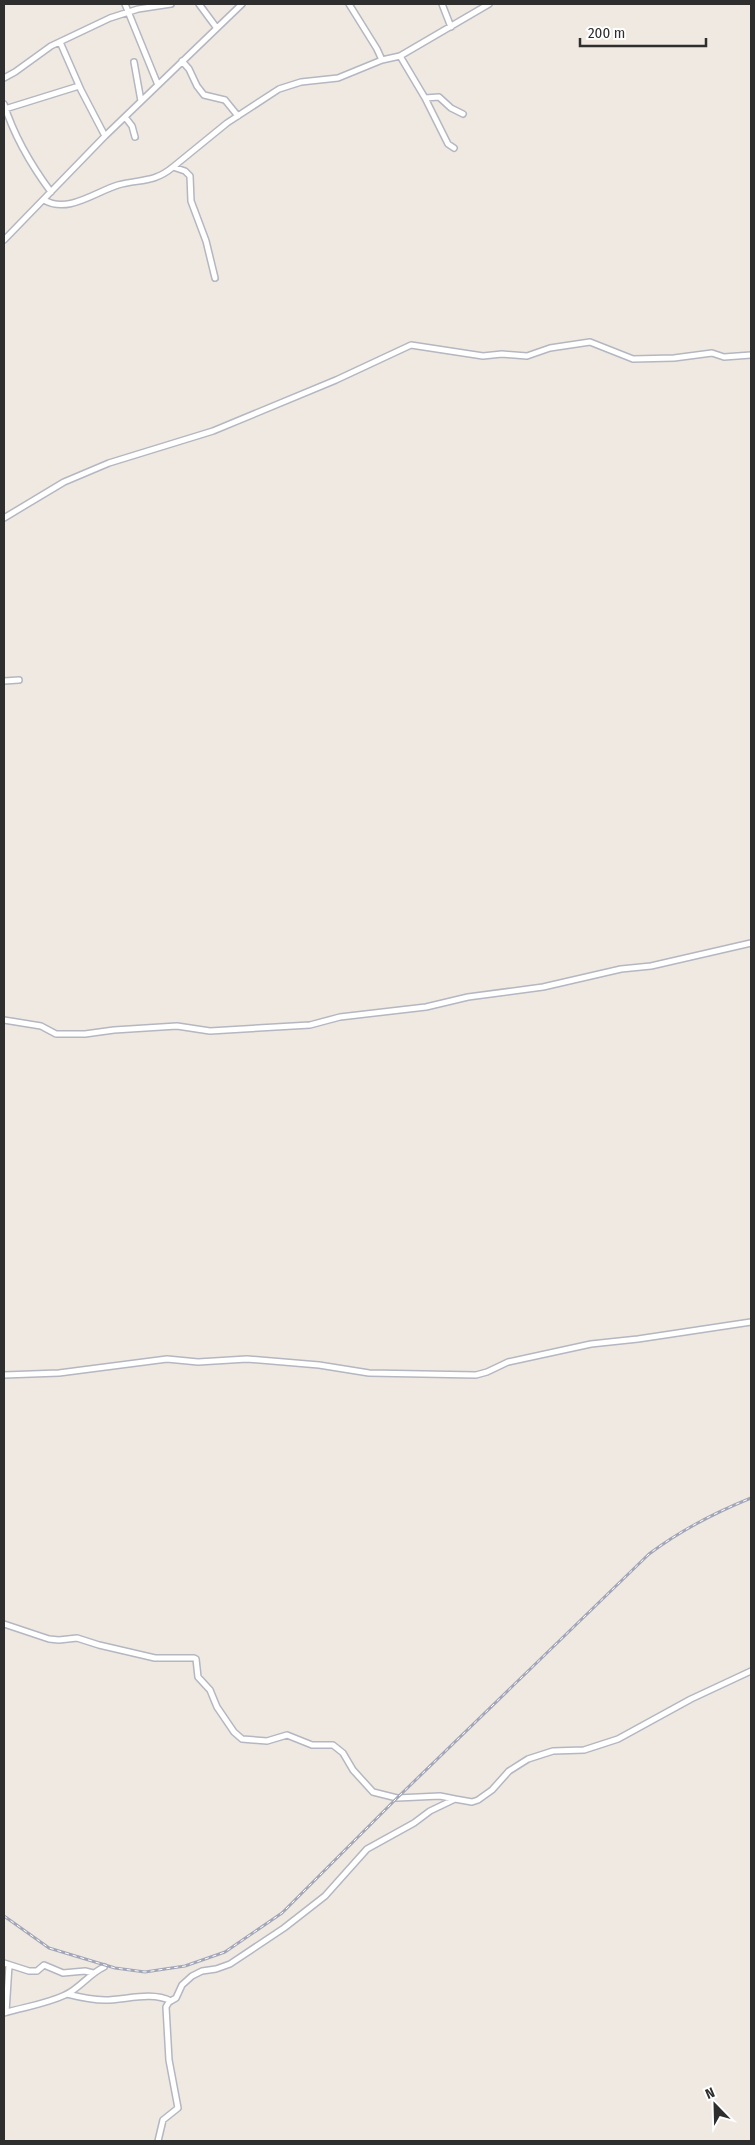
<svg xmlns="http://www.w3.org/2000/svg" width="755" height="2145" viewBox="0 0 755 2145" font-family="'Fira Sans Condensed',sans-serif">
<rect width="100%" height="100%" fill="#efe9e1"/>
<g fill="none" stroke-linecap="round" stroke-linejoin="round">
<g stroke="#b4b7c1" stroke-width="8">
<path id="minor" d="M 125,4 L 158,85
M 199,4 L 216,27
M 349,4 L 377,49 L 382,60
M 442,4 L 451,27
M 60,42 L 81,90 L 105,136
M 400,56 L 425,98 L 439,97 L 451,108 L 463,114
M 182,61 L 189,69 L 197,86 L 204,95 L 225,100 L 238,116
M 134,62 L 141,101
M 4,78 L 15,72 L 51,46 L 110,18 L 138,9 L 171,4
M 425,98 L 448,144 L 454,148
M 4,104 C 14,136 31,165 51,192
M 5,109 L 79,86
M 125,117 L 132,126 L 135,137
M 173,167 L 227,123 L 279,89 L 301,82 L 338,78 L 382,60 L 400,56 L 489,4
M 44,200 C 68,214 95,192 118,185 C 140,179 154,183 173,167 L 185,171 L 190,176 L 191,201 L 206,241 L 215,278
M 4,240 L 105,136 L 242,4
M 4,518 L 64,482 L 109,463 L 213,431 L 336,380 L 411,345 L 483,356 L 502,354 L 527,356 L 550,348 L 590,342 L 633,359 L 674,358 L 712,353 L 724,357 L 751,355
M 4,681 L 19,680
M 4,1020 L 41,1026 L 56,1034 L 85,1034 L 114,1030 L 177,1026 L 210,1031 L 310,1025 L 340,1017 L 426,1007 L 468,997 L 543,987 L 621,969 L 651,966 L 751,943
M 4,1375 L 59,1373 L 167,1359 L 198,1362 L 247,1359 L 319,1365 L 369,1373 L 476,1375 L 487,1372 L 508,1362 L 591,1344 L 638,1339 L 751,1322
M 4,1624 L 49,1639 L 59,1640 L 77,1638 L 99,1645 L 155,1658 L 194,1658 L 196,1659 L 198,1677 L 210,1690 L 217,1707 L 234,1732 L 242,1739 L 267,1741 L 287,1735 L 312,1745 L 333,1745 L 343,1753 L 353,1770 L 373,1792 L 397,1798 L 440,1796 L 455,1799
M 4,1963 L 29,1971 L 37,1971 L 44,1965 L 63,1973 L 85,1971 L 93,1973
M 67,1994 C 79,1997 92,2000 105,2000 C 126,2000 151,1991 171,2001
M 6,2012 L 9,1965
M 4,2013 C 24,2007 46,2004 65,1995 C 79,1989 89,1974 104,1967
M 158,2141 L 163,2120 L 178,2108 L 169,2060 L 166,2007 L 169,2002 L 176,1998 L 182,1985 L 192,1976 L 202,1971 L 216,1969 L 230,1964 L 284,1928 L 325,1896 L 367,1849 L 414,1823 L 430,1811 L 455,1799 L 472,1802 L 478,1800 L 492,1790 L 509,1771 L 528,1759 L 553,1751 L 584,1750 L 618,1739 L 691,1699 L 751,1671"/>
</g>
<use href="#minor" stroke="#fff" stroke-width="5"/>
<g stroke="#a3a6b8" stroke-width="3">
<path id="rail" d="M 4,1916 L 49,1948 L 115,1968 L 145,1972 L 185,1966 L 225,1952 L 282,1913 L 397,1798 L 649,1554 C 681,1530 714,1513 751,1498"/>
</g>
<use href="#rail" stroke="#fff" stroke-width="1" stroke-dasharray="4" stroke-linecap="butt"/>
</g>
<rect width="755" height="2145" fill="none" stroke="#2e2e2e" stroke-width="10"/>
<g transform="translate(715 2105) rotate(337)" stroke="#ffffff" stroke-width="4" paint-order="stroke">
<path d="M0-4L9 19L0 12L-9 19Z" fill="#2e2e2e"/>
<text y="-8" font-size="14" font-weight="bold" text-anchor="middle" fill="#2e2e2e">N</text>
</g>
<path d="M580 38v8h126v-8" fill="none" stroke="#2e2e2e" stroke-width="2.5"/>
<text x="588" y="38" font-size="15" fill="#2e2e2e" stroke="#ffffff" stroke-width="4" paint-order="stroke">200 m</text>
</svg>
